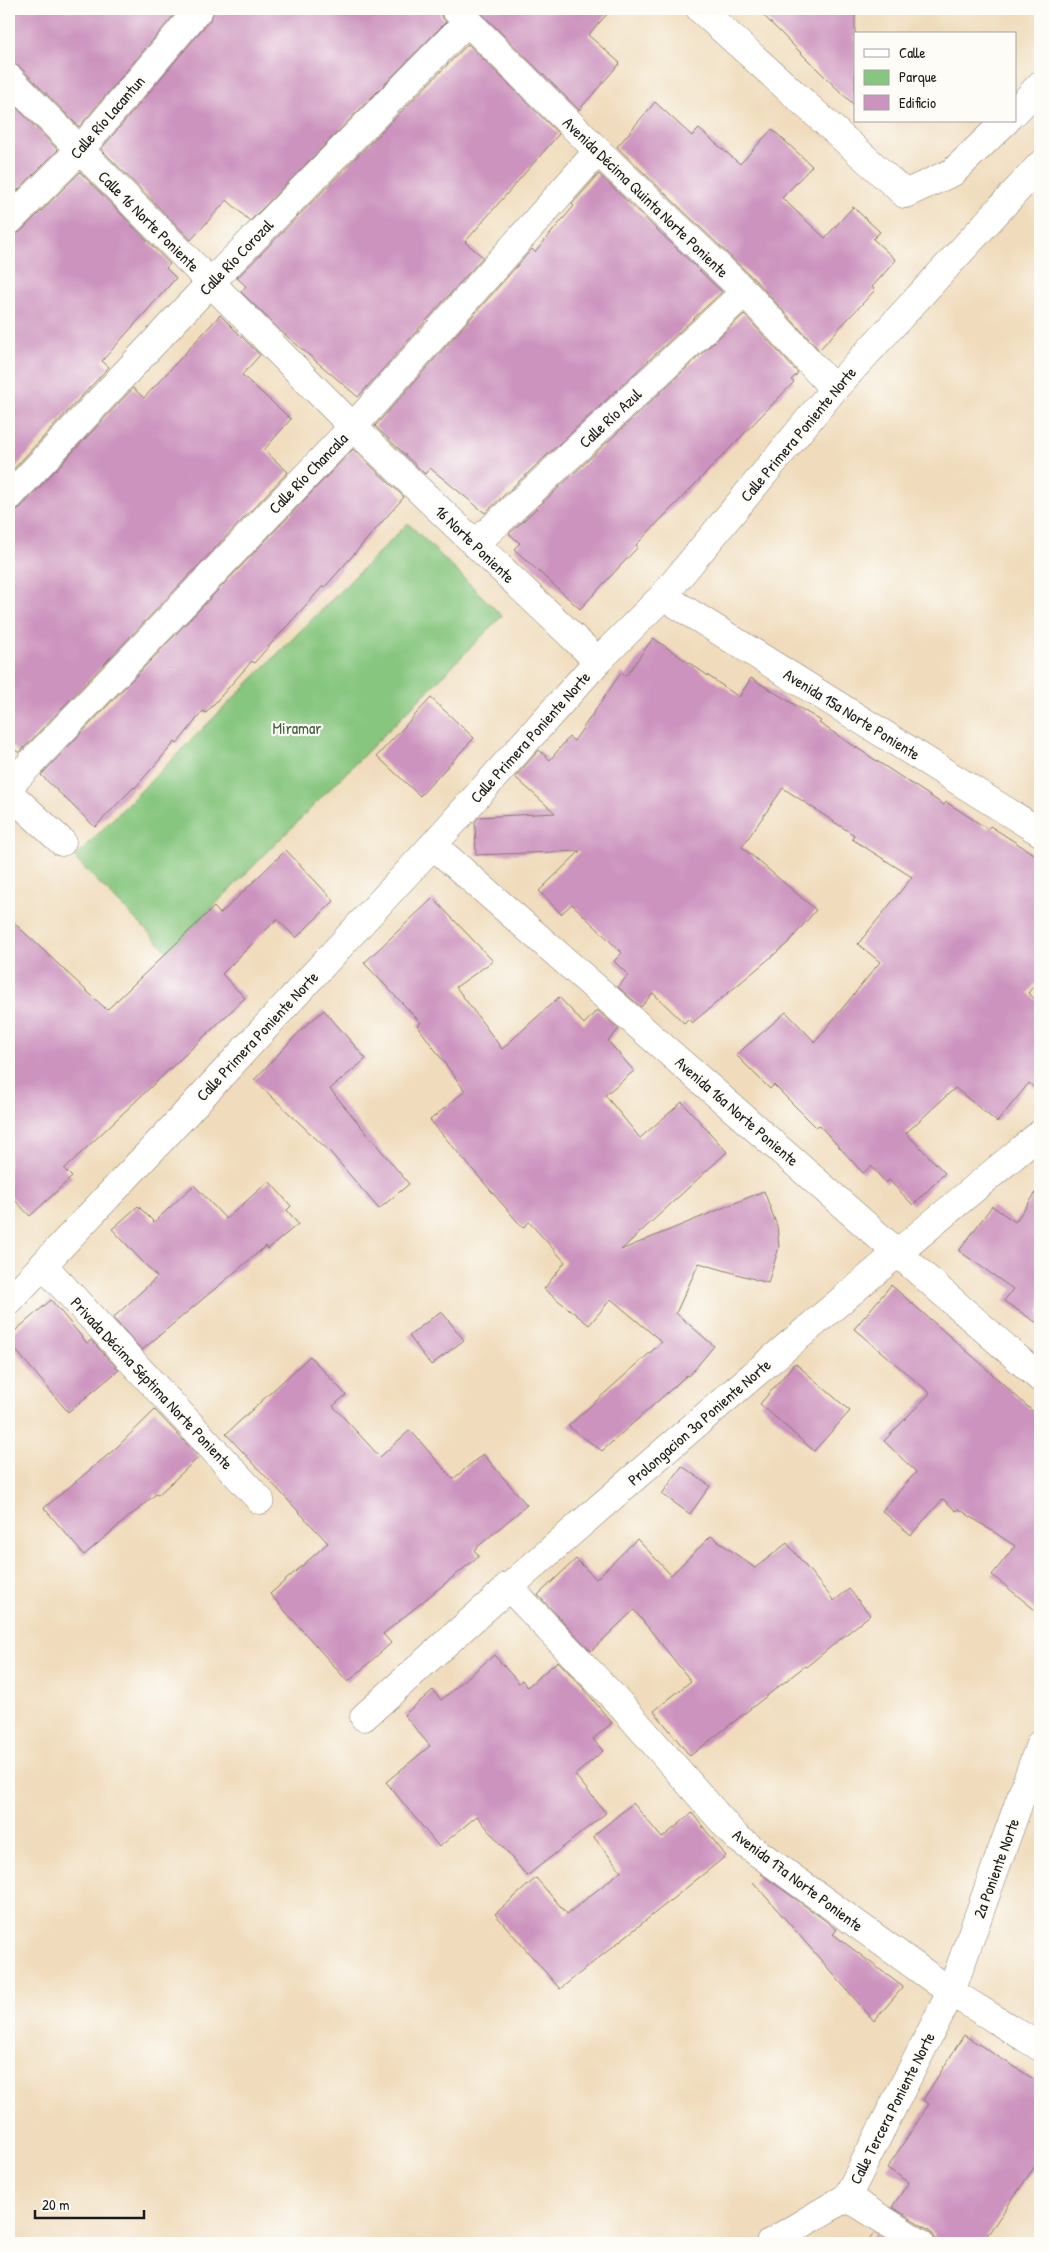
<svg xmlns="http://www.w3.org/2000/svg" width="1049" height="2252" viewBox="0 0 1049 2252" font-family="'Patrick Hand',sans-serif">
<rect width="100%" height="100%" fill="#fdfcf7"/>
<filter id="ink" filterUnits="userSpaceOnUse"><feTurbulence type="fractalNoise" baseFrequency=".02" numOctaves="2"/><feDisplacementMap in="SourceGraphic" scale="10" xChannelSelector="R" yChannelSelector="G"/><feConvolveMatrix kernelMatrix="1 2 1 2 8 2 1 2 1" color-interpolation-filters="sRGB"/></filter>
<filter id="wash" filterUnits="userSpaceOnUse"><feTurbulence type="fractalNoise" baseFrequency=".0096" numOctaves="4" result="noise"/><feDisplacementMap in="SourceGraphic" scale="20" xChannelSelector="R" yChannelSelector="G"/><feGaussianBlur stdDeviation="1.12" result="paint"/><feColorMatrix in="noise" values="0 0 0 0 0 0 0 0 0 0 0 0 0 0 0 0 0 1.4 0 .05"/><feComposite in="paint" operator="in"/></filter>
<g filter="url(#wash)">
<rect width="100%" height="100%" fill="#f0dcbc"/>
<path fill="#86c67e" stroke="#51714d" d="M 408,523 L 502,616 L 168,952 L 74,858 Z"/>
<g id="blocks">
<path fill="#cc93be" d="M 9,9 L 179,9 L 79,127 L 20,67 L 9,63 Z
M 214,9 L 440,9 L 440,14 L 446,22 L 250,221 L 227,200 L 191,240 L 101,149 L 211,19 Z
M 477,9 L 612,9 L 588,35 L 620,63 L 579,110 Z
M 757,9 L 855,9 L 855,106 L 823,75 Z
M 468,44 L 559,134 L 465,242 L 483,257 L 358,397 L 282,332 L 241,292 L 246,286 L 237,278 Z
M 9,100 L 58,150 L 9,199 Z
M 655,102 L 692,136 L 699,129 L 740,164 L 772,129 L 812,166 L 782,198 L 825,238 L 853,207 L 880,232 L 873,239 L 896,260 L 872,287 L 875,290 L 819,350 L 756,281 L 617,147 Z
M 80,172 L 170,264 L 166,268 L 176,278 L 102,361 L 109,367 L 9,474 L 9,236 L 20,232 Z
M 599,174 L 722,292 L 485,513 L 430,468 L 425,474 L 375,426 L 532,249 L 535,252 L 574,206 L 572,204 Z
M 744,314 L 798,373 L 791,380 L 794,382 L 636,545 L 638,547 L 580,609 L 514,549 L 520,543 L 509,534 Z
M 220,315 L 260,355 L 242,375 L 291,419 L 264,450 L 288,472 L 19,753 L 9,744 L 9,512 L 20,508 L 133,388 L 144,398 Z
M 353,449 L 404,497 L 325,587 L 323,586 L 254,663 L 252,661 L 206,713 L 203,711 L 177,744 L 175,742 L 135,788 L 134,787 L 95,827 L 41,775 Z
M 653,638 L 739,697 L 751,678 L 821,721 L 819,723 L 944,805 L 946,802 L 988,829 L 990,826 L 1040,858 L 1040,978 L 1028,993 L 1040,1003 L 1040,1093 L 1029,1083 L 997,1122 L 955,1088 L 906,1133 L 945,1173 L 913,1205 L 889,1180 L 886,1183 L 871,1166 L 863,1173 L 819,1125 L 816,1127 L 774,1085 L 770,1089 L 736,1055 L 786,1012 L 815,1042 L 880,962 L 858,944 L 912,877 L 852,839 L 854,835 L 783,788 L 742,847 L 816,910 L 788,943 L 692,1023 L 688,1019 L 684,1023 L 653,993 L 641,1007 L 618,987 L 628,975 L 614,961 L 622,953 L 572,904 L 561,914 L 539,891 L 580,851 L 476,855 L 475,822 L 479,817 L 555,813 L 515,777 L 539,750 L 550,760 L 569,737 L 574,741 L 621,673 L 626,676 Z
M 431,698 L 474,738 L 420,796 L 377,756 Z
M 286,850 L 334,901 L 296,938 L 277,919 L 222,974 L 245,998 L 64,1169 L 72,1177 L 30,1216 L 9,1194 L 9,918 L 107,1010 L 214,907 L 220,914 Z
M 433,898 L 493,961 L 456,987 L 502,1049 L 559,997 L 584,1024 L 597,1010 L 619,1029 L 608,1041 L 634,1071 L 605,1095 L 640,1138 L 682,1102 L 727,1152 L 621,1250 L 764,1191 L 777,1226 L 779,1247 L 768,1283 L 699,1263 L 676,1313 L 714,1346 L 689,1376 L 687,1375 L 602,1451 L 568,1426 L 662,1342 L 611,1299 L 589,1325 L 544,1289 L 565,1262 L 529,1222 L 523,1228 L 430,1120 L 465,1091 L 417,1025 L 421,1023 L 364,963 Z
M 324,1010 L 366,1059 L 330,1089 L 409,1184 L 379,1209 L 330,1152 L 254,1080 L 301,1030 Z
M 269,1181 L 291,1206 L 287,1210 L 298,1224 L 268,1249 L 266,1246 L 142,1350 L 113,1318 L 157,1277 L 112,1229 L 138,1206 L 154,1222 L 194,1185 L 226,1219 Z
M 1040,1187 L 1040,1325 L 1004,1301 L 1013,1289 L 959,1251 L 992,1206 L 1015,1222 Z
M 891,1285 L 978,1361 L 1040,1418 L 1040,1614 L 992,1575 L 1015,1546 L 959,1509 L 956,1511 L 943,1499 L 911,1535 L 882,1511 L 916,1472 L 884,1441 L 930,1393 L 854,1329 Z
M 51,1300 L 87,1343 L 91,1340 L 119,1370 L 68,1412 L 9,1342 L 9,1336 Z
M 441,1311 L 464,1340 L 431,1365 L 409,1336 Z
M 310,1356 L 346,1395 L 333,1406 L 380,1457 L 410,1430 L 453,1479 L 483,1454 L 527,1505 L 474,1550 L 479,1556 L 383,1634 L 391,1643 L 348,1682 L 270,1594 L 328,1543 L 226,1434 Z
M 795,1363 L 850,1411 L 814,1451 L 760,1404 Z
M 155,1410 L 199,1457 L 158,1495 L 156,1494 L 84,1555 L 44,1508 L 115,1449 Z
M 682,1466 L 710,1486 L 690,1514 L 662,1494 Z
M 711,1536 L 755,1568 L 787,1543 L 834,1601 L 849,1589 L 870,1615 L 806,1667 L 805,1666 L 690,1756 L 654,1711 L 691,1681 L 634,1610 L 591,1651 L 538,1595 L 576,1559 L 596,1579 L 637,1539 L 671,1575 Z
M 494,1655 L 519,1683 L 522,1680 L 527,1687 L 558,1661 L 584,1689 L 612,1723 L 593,1739 L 603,1751 L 575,1775 L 606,1813 L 527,1876 L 477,1816 L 439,1847 L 386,1782 L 430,1746 L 404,1715 L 433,1690 L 441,1700 Z
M 633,1803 L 662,1838 L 692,1813 L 726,1856 L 560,1989 L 495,1914 L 536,1878 L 567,1914 L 621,1871 L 593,1836 Z
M 761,1874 L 826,1921 L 837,1930 L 833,1934 L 903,1987 L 874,2021 L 753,1882 Z
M 964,2035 L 1040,2083 L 1040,2159 L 982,2243 L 936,2243 L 934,2236 L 929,2230 L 892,2207 L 909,2182 L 887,2168 L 929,2104 L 923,2100 Z
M 874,2233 L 891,2243 L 867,2243 Z"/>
</g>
</g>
<g filter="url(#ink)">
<use href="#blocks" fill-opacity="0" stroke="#867c6c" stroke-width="1"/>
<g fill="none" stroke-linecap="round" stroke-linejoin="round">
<g stroke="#867c6c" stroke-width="29">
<path id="minor" d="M 455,9 L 598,151 L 745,292 L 834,389
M 700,9 L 905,194 L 953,172 L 1006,121
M 9,78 L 353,427 L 598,661
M 1015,112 L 1040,85
M 9,221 L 79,151 L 199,9
M 9,497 L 210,283 L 468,21
M 475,544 L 745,292
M 663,596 L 1040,832
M 9,786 L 353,427 L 598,151
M 9,793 L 62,842
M 433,845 L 1040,1378
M 44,1266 L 260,1500
M 9,1301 L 180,1120 L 433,845 L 598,661 L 663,596 L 834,389 L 1040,165
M 508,1586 L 620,1704 L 736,1837 L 951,1992 L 1040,2047
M 364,1717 C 584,1517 811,1324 1040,1134
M 847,2197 L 920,2243
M 770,2243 L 847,2197 L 951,1992 L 1040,1744"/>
</g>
<use href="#minor" stroke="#fff" stroke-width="28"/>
</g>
</g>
<g text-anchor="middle" stroke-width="4.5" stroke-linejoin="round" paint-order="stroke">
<g font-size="16" fill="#1c1c1c" stroke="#fdfcf7">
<text transform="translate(107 117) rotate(-49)" y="6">Calle Río Lacantun</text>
<text transform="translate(646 197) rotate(44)" y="6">Avenida Décima Quinta Norte Poniente</text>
<text transform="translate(149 221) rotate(45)" y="6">Calle 16 Norte Poniente</text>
<text transform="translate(236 257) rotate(-46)" y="6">Calle Río Corozal</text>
<text transform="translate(610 418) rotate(-43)" y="6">Calle Río Azul</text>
<text transform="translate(798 434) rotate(-50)" y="6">Calle Primera Poniente Norte</text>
<text transform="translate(308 473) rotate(-46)" y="6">Calle Río Chancala</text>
<text transform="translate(475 544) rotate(44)" y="6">16 Norte Poniente</text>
<text transform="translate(852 714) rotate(32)" y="6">Avenida 15a Norte Poniente</text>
<text transform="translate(530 737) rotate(-48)" y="6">Calle Primera Poniente Norte</text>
<text transform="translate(257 1036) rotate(-47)" y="6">Calle Primera Poniente Norte</text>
<text transform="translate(737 1111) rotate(41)" y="6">Avenida 16a Norte Poniente</text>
<text transform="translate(152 1383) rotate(47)" y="6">Privada Décima Séptima Norte Poniente</text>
<text transform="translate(699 1422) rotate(-41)" y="6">Prolongacion 3a Poniente Norte</text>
<text transform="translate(996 1868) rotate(-70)" y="6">2a Poniente Norte</text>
<text transform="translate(798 1880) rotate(37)" y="6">Avenida 17a Norte Poniente</text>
<text transform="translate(892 2108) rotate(-63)" y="6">Calle Tercera Poniente Norte</text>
</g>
<g font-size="16" fill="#466043" stroke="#fdfcf7">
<text x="297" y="734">Miramar</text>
</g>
</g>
<rect width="1049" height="2252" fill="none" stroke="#fdfcf7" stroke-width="30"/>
<rect x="854" y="32" width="162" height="90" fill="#fdfcf7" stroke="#a3a29f"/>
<rect x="864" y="49" width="25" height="8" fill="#ffffff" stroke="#a3a29f"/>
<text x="899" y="58" font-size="15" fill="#1c1c1c">Calle</text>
<rect x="864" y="70" width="25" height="15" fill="#86c67e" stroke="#a3a29f"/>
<text x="899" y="82" font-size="15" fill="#1c1c1c">Parque</text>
<rect x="864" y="95" width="25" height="15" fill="#cc93be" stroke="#a3a29f"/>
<text x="899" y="108" font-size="15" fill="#1c1c1c">Edificio</text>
<path d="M35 2210v8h109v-8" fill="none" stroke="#1c1c1c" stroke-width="2.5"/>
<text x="42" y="2210" font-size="15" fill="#1c1c1c" stroke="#fdfcf7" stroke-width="4" paint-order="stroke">20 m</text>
</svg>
